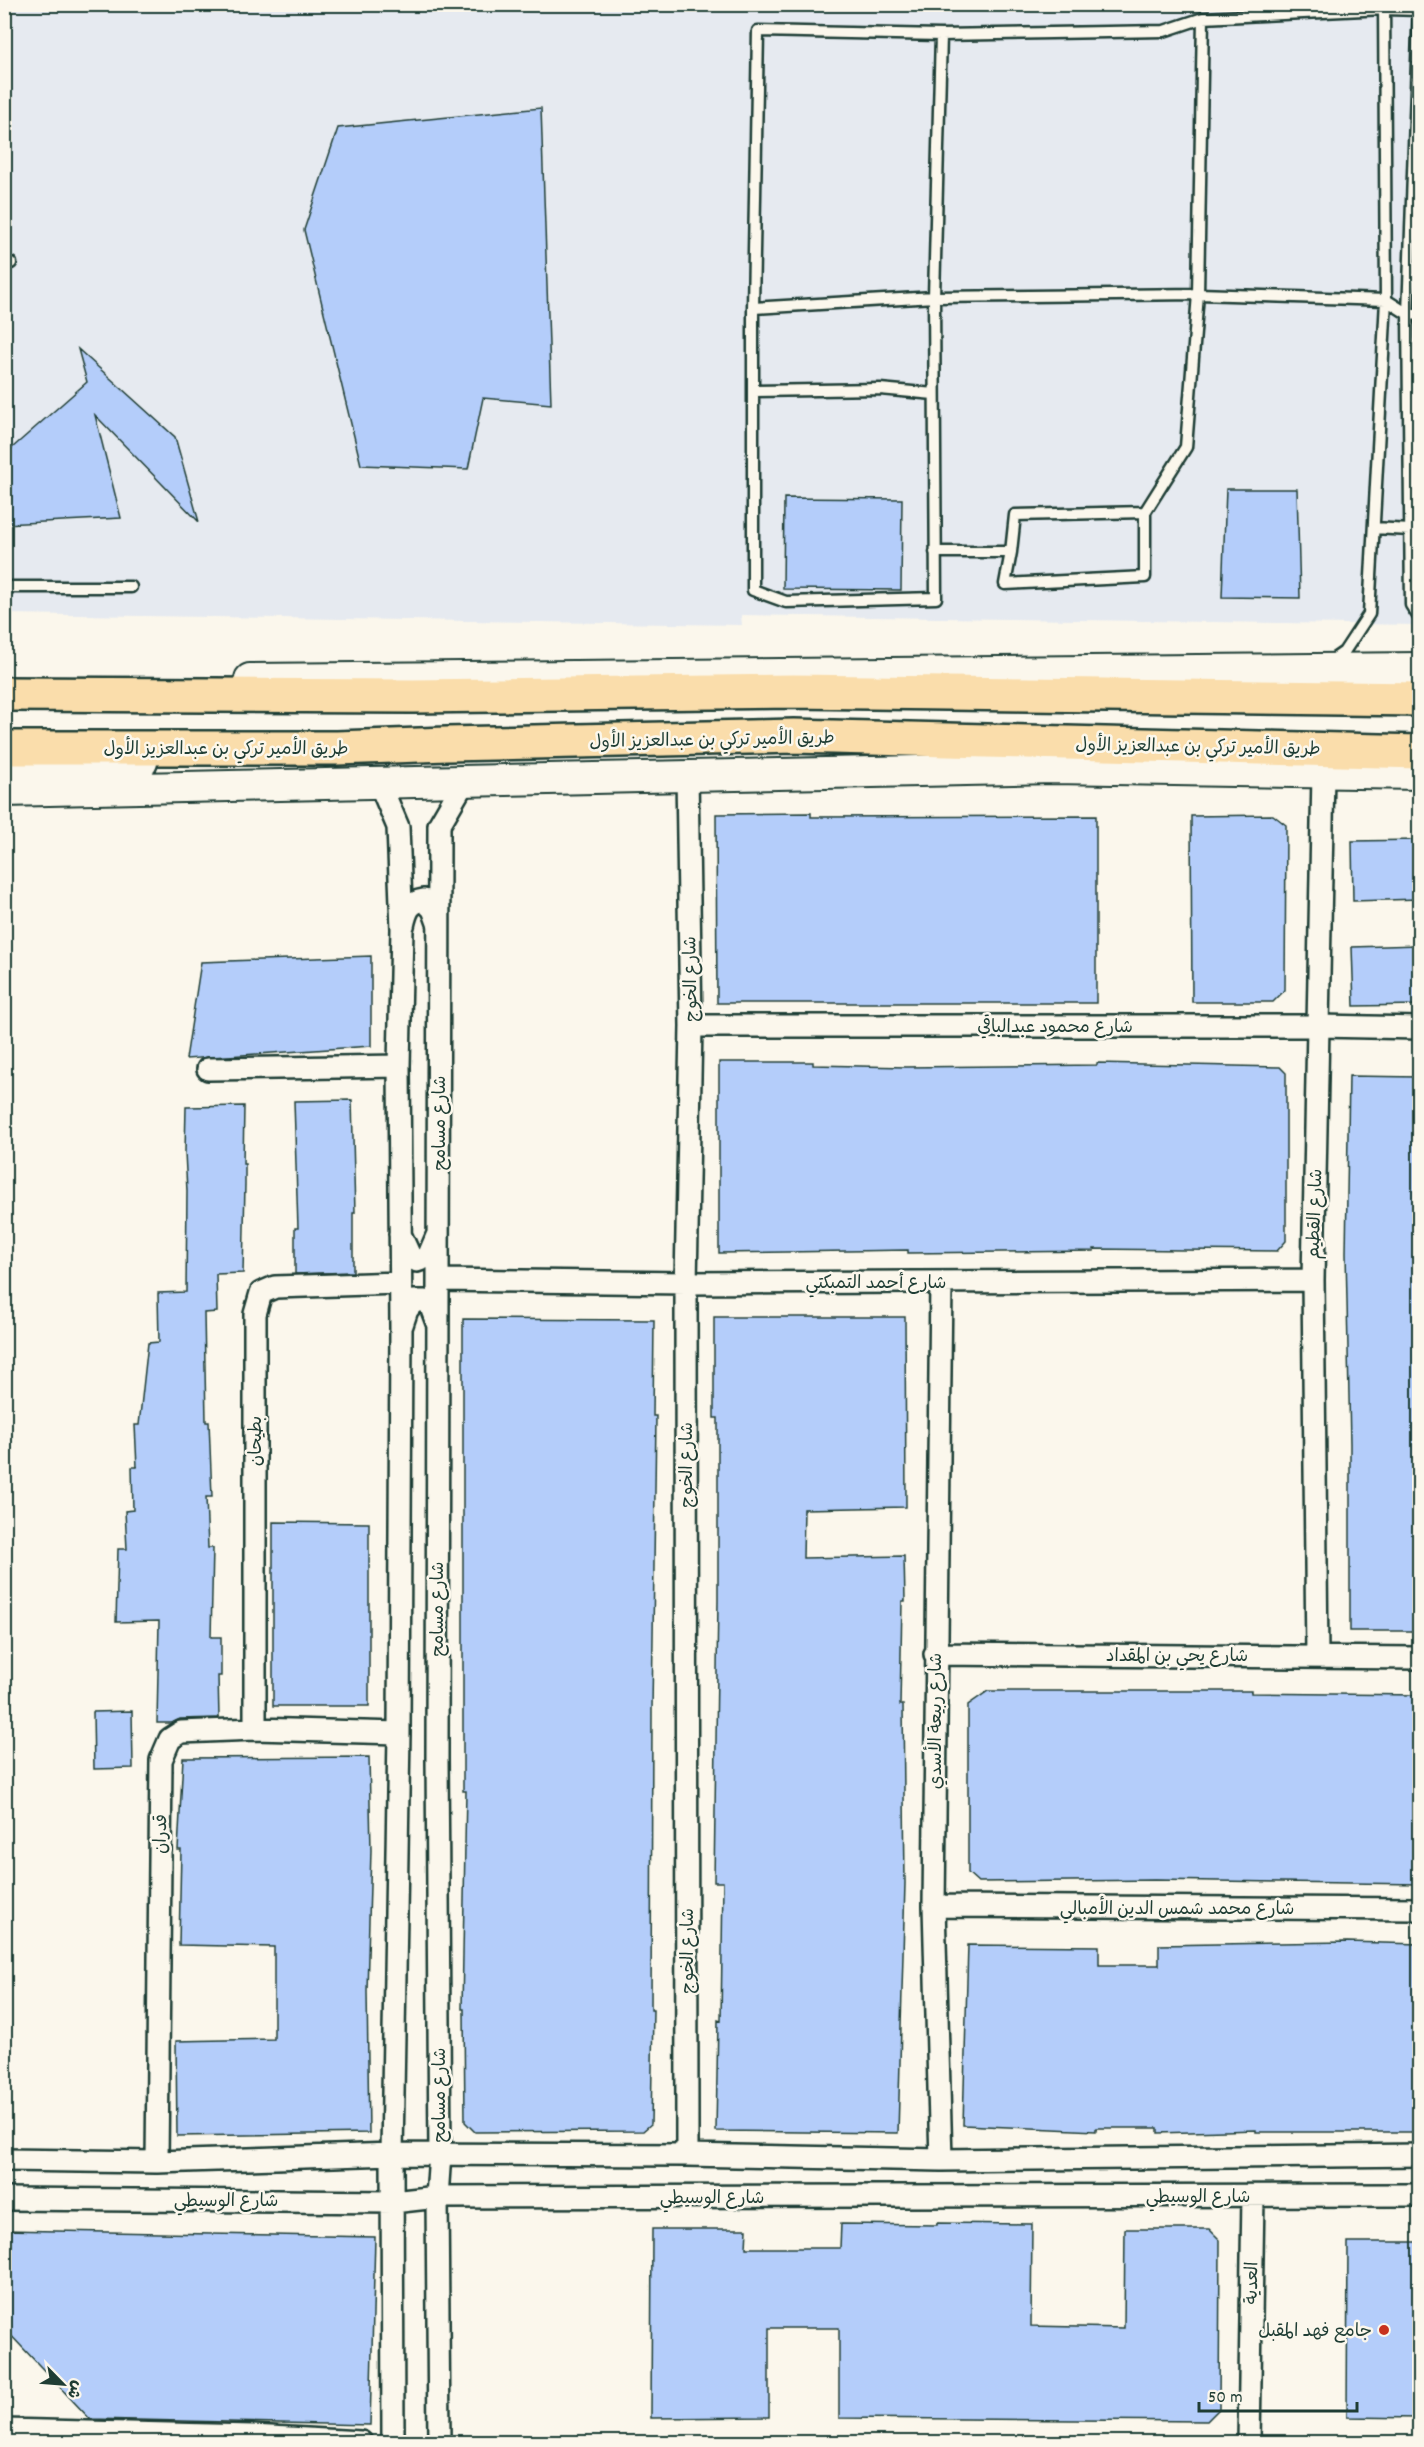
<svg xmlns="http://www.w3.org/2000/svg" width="1424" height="2447" viewBox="0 0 1424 2447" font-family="Dekko,'Playpen Sans Arabic',sans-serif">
<rect width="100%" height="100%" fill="#fbf7ec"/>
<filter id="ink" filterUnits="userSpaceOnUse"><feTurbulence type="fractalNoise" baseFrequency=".0167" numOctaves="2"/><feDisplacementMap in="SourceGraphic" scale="12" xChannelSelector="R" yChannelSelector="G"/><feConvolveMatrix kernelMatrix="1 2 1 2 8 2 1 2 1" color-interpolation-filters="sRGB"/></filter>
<g filter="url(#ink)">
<path fill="#e6eaf0" d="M 5,5 L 1419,5 L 1419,625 L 741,615 L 742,625 L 5,614 Z"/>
<path fill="#b4cdfa" stroke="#1f3d34" stroke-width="1.5" d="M 541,108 L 551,404 L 483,398 L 468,469 L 361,465 L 304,230 L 338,128 Z
M 78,349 L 175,437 L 199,522 L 95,415 L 121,518 L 4,524 L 4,455 L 87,382 Z
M 1226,489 L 1297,489 L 1300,598 L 1222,597 Z
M 784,498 L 902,499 L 901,590 L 783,589 Z
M 811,813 L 811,817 L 1096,816 L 1096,1003 L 717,1003 L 716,814 Z
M 1273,815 L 1286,825 L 1285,990 L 1273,1002 L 1192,1002 L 1191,816 Z
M 1419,840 L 1419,899 L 1353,901 L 1352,841 Z
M 1419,945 L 1419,1005 L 1354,1006 L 1352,947 Z
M 371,956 L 371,1046 L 186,1059 L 201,962 Z
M 719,1062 L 813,1062 L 813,1065 L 906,1067 L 1097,1065 L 1097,1063 L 1280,1067 L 1286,1073 L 1286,1241 L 1277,1251 L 1094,1249 L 1094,1251 L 908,1253 L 908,1250 L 719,1253 Z
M 1349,1076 L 1419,1077 L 1419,1631 L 1350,1631 L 1350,1443 L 1346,1253 Z
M 352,1100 L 355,1213 L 353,1213 L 353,1272 L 295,1274 L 295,1228 L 298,1228 L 294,1101 Z
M 244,1106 L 243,1164 L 245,1164 L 245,1184 L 243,1273 L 216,1274 L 217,1312 L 204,1313 L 206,1422 L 209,1422 L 212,1497 L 206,1497 L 208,1548 L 213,1548 L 211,1637 L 221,1637 L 221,1676 L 218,1676 L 219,1718 L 180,1719 L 172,1723 L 157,1723 L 159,1621 L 116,1622 L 118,1549 L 127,1549 L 125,1511 L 133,1510 L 132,1467 L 137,1467 L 135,1425 L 139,1425 L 148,1343 L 159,1342 L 158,1293 L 186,1292 L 187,1191 L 185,1152 L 186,1107 Z
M 714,1317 L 905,1317 L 906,1507 L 804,1509 L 803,1558 L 904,1556 L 905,1601 L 902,1601 L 900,1705 L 903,1705 L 905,1883 L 898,2133 L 716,2131 L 718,2020 L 721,2021 L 723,1882 L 714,1882 L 718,1601 L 718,1418 L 714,1418 Z
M 463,1319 L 654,1320 L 653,1416 L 656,1416 L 652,1710 L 651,2010 L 653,2010 L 651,2124 L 643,2131 L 475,2132 L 465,2122 L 464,2009 L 462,2009 L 466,1791 L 463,1791 Z
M 273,1522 L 369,1523 L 369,1706 L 273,1706 Z
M 988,1691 L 1251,1691 L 1251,1693 L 1419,1695 L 1419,1884 L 1155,1880 L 978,1882 L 968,1873 L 968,1705 Z
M 132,1711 L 133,1768 L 94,1769 L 93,1712 Z
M 369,1757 L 371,1850 L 367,1991 L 369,2133 L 177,2136 L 176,2041 L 274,2039 L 274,1947 L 179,1945 L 181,1850 L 178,1850 L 183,1758 Z
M 1347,1942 L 1419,1944 L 1419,2132 L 1256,2132 L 1256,2130 L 1158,2133 L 1158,2128 L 1096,2128 L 1096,2131 L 963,2125 L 968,1945 L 1099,1946 L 1099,1965 L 1159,1965 L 1159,1945 Z
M 937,2223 L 1032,2224 L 1031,2326 L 1124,2328 L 1125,2229 L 1209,2229 L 1220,2240 L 1219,2409 L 1207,2421 L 839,2418 L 839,2328 L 769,2328 L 769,2417 L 651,2418 L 652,2229 L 747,2229 L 746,2248 L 840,2248 L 841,2224 L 937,2225 Z
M 4,2230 L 375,2237 L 370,2425 L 90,2419 L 4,2328 Z
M 1348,2242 L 1419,2242 L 1419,2418 L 1347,2417 Z"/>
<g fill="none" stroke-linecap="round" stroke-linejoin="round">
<g stroke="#1f3d34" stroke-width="15">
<path id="lane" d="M 1419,4 L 1408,314 L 1411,605 L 1420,619
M 941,35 L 934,297 L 936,598 L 786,602 L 753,590 L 753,308 L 758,31 L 941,35 L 1164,31 L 1203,18 L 1384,9 L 1420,10
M 4,263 L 11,263
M 753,308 L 934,297 L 1198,294 L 1386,300 L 1408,314 L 1420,315
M 754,391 L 880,389 L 934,394
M 1145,512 L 1015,515 L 1011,552 L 1005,584 L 1145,577 L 1145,512 L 1186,447 L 1198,294 L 1203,18
M 1374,528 L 1410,530
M 935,552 L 1011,552
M 4,587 L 131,587
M 1331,661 L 1344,652 L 1369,614 L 1386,300 L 1384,4"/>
</g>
<g stroke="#1f3d34" stroke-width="26">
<path id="street" d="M 379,782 L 398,827 L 402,929 L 399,1066 L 401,1328 L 399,1733 L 392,2154 L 393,2442
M 403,926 C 406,912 409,902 424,900 L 433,909 L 438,923
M 691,1026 L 1319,1026 L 1420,1028
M 208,1069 L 399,1066
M 400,1234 L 410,1256 L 417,1261 L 428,1257 L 437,1236
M 439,1280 L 686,1283 L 1313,1280
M 941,1282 L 934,1906 L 941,2160
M 402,1325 L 407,1310 L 414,1301 L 425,1301 L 431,1307 L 437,1323
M 935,1654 L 1420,1658
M 1317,1656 L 1313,1280 L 1323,773
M 255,1729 L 255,1314 L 261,1293 L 275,1287 L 399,1283
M 934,1906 L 1420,1909
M 687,2155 L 686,1283 L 691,1026 L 687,775
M 4,2160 L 157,2162 L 392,2154 L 687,2155 L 941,2160 L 1420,2155
M 157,2162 L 161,1760 L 170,1739 L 181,1732 L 255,1729 L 399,1733
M 4,2199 L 393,2202 L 437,2197 L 1420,2195
M 4,2430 L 252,2436 L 361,2442
M 439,2442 L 437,2197 L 440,2154 L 437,1758 L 439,825 L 464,782
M 1249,2442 L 1253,2196"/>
</g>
<g stroke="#1f3d34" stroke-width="34">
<path id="secondary" d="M 250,679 L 1420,668
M 1038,760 L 1054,768 L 1420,774
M 4,771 L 142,762
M 4,791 L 1054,768"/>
</g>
<g stroke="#1f3d34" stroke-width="38">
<path id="primary" d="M 4,694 L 413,696 L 793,691 L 1420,699
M 4,748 L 337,748 L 447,744 L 794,736 L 1420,752"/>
</g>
<use href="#lane" stroke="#fbf7ec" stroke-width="10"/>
<use href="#street" stroke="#fbf7ec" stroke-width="21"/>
<use href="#secondary" stroke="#fbf7ec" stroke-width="30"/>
<use href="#primary" stroke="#faddab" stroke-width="33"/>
</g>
</g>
<circle fill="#c8321e" stroke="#fbf7ec" stroke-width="2" cx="1384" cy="2330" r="6"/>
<g text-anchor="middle" stroke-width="5" stroke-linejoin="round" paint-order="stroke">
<g font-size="18" fill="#1f3d34" stroke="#fbf7ec">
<text transform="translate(712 739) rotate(-1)" y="6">طريق الأمير تركي بن عبدالعزيز الأول</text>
<text transform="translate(1198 746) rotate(1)" y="6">طريق الأمير تركي بن عبدالعزيز الأول</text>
<text x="226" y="754">طريق الأمير تركي بن عبدالعزيز الأول</text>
<text transform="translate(690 979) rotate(-91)" y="6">شارع الخوج</text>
<text x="1055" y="1032">شارع محمود عبدالباقي</text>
<text transform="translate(439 1123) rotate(-90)" y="6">شارع مسامح</text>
<text transform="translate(1314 1214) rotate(-88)" y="6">شارع القطيم</text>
<text x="876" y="1288">شارع أحمد التمبكتي</text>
<text transform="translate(255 1441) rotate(-90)" y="6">بطيحان</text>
<text transform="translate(686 1465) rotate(-90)" y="6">شارع الخوج</text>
<text transform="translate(437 1609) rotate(-90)" y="6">شارع مسامح</text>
<text x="1177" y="1661">شارع يحي بن المقداد</text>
<text transform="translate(935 1721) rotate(-90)" y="6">شارع ربيعة الأسدي</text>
<text transform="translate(160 1834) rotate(-89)" y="6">قدران</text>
<text x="1177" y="1914">شارع محمد شمس الدين الأمبالي</text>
<text transform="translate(687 1951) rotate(-90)" y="6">شارع الخوج</text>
<text transform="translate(439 2095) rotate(-90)" y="6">شارع مسامح</text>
<text x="1198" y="2202">شارع الوسيطي</text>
<text x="712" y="2203">شارع الوسيطي</text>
<text x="226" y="2206">شارع الوسيطي</text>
<text transform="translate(1251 2283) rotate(-89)" y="6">العدية</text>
</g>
<g font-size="18" fill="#1f3d34" stroke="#fbf7ec" text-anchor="end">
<text x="1372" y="2336">جامع فهد المقبل</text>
</g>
</g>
<rect width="1424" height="2447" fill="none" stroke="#fbf7ec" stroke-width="24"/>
<rect x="12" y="12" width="1400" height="2423" fill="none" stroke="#1f3d34" stroke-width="2" filter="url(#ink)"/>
<g transform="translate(63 2384) rotate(115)" stroke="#fbf7ec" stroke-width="4.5" paint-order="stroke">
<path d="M0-4.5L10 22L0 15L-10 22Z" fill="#1f3d34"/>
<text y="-9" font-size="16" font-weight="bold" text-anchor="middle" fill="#1f3d34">ش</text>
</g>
<path d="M1199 2402v9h158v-9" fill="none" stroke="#1f3d34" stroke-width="3"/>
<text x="1208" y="2402" font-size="18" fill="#1f3d34" stroke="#fbf7ec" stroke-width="4.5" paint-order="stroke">50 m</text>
</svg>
